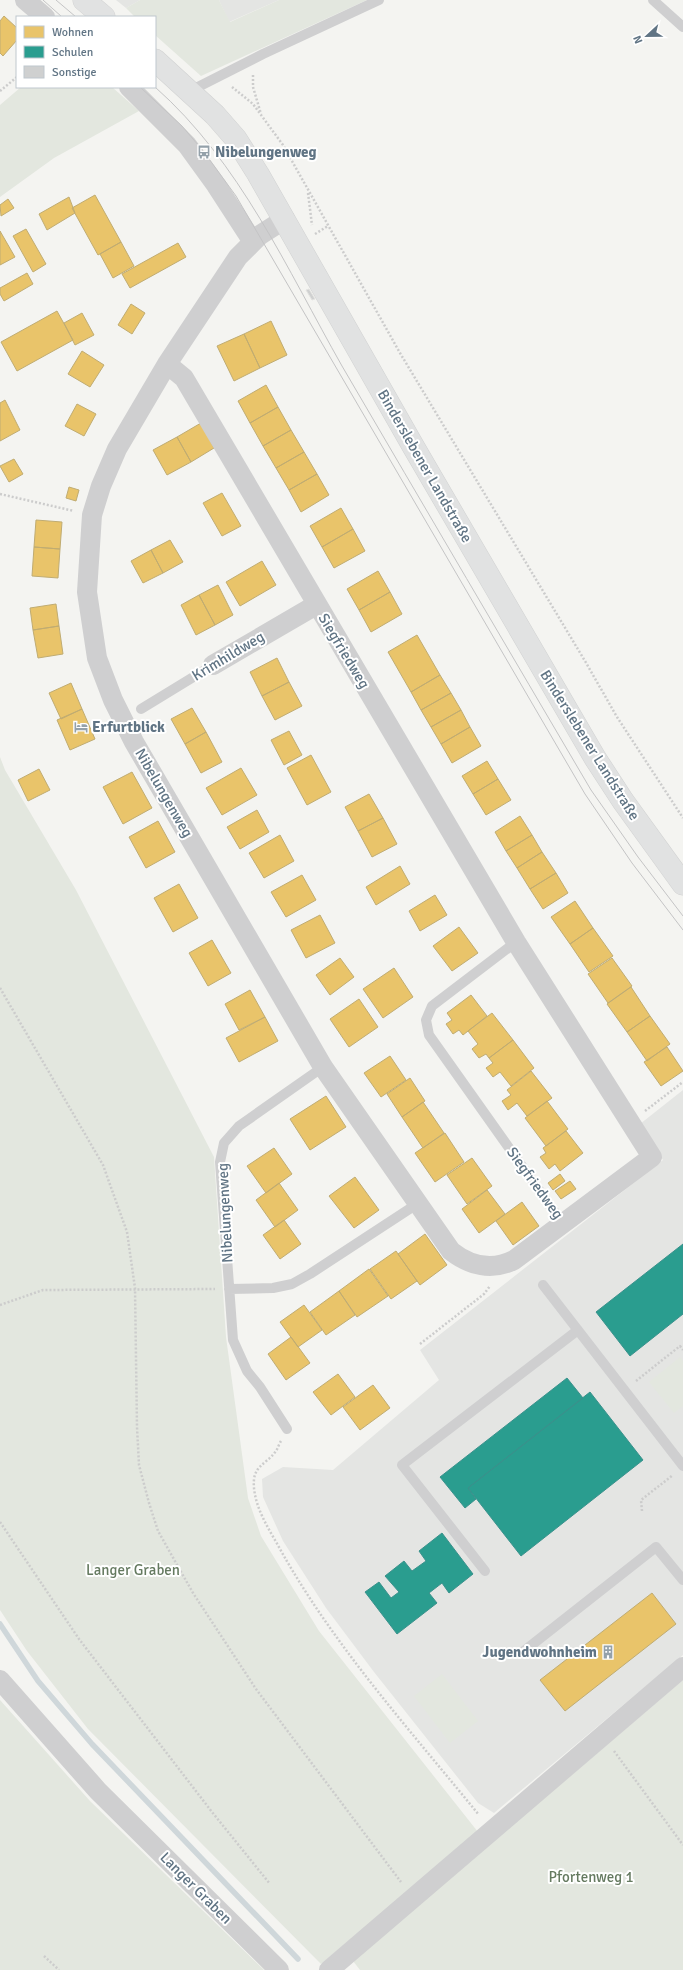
<svg xmlns="http://www.w3.org/2000/svg" width="683" height="1970" viewBox="0 0 683 1970" font-family="Signika,sans-serif">
<rect width="100%" height="100%" fill="#f4f4f1"/>
<path fill="#e4e5e3" d="M 116,0 L 140,0 L 126,8 Z
M 219,0 L 279,0 L 229,22 Z
M 683,1090 L 683,1655 L 494,1813 L 478,1803 L 374,1672 L 326,1608 L 283,1541 L 263,1497 L 262,1479 L 283,1467 L 333,1470 L 439,1380 L 420,1350 L 663,1160 L 640,1124 Z"/>
<path fill="#e3e7df" d="M 140,0 L 219,0 L 230,22 L 279,0 L 367,0 L 201,76 L 155,35 L 155,17 L 135,17 L 126,8 Z
M 21,87 L 112,87 L 139,111 L 54,158 L 0,197 L 0,105 Z
M 0,757 L 5,770 L 76,890 L 214,1157 L 226,1337 L 248,1498 L 261,1536 L 319,1631 L 478,1832 L 321,1964 L 88,1729 L 27,1651 L 0,1610 Z
M 680,1357 L 683,1361 L 683,1406 L 674,1413 L 649,1382 Z
M 442,1674 L 478,1721 L 450,1743 L 414,1696 Z
M 683,1680 L 683,1970 L 360,1970 L 353,1961 Z
M 0,1700 L 90,1801 L 264,1970 L 0,1970 Z"/>
<path fill="#e9c46a" stroke="#c0ac72" d="M 4,16 L 17,28 L 17,40 L 3,56 L 0,53 L 0,21 Z
M 95,195 L 121,242 L 98,255 L 72,208 Z
M 69,197 L 75,213 L 47,230 L 39,214 Z
M 8,199 L 14,208 L 1,216 L 0,205 Z
M 26,229 L 46,264 L 33,272 L 13,236 Z
M 0,231 L 15,257 L 0,265 Z
M 121,242 L 134,266 L 113,278 L 100,254 Z
M 178,243 L 186,257 L 130,288 L 122,274 Z
M 27,273 L 33,284 L 4,301 L 0,294 L 0,288 Z
M 131,304 L 145,313 L 132,334 L 118,325 Z
M 57,311 L 73,340 L 17,371 L 1,342 Z
M 82,313 L 94,335 L 75,345 L 64,323 Z
M 271,321 L 287,355 L 260,368 L 244,334 Z
M 244,334 L 260,368 L 234,381 L 217,346 Z
M 82,351 L 104,365 L 90,387 L 68,374 Z
M 266,385 L 278,407 L 250,423 L 238,401 Z
M 5,400 L 20,430 L 0,441 L 0,403 Z
M 77,404 L 96,414 L 84,436 L 65,426 Z
M 278,407 L 291,430 L 263,446 L 250,423 Z
M 201,423 L 214,448 L 191,462 L 177,437 Z
M 291,430 L 304,452 L 276,468 L 263,446 Z
M 177,437 L 191,462 L 167,475 L 153,450 Z
M 304,452 L 317,474 L 289,490 L 276,468 Z
M 14,459 L 23,474 L 9,482 L 0,466 Z
M 317,474 L 329,495 L 301,512 L 289,490 Z
M 69,487 L 79,490 L 76,501 L 66,498 Z
M 222,493 L 241,526 L 222,536 L 203,503 Z
M 341,508 L 353,529 L 322,547 L 310,526 Z
M 36,520 L 62,522 L 60,549 L 34,547 Z
M 353,529 L 365,551 L 334,568 L 322,547 Z
M 170,540 L 183,562 L 163,573 L 151,550 Z
M 34,547 L 60,549 L 58,578 L 32,576 Z
M 151,550 L 163,573 L 143,583 L 131,561 Z
M 262,561 L 276,585 L 240,606 L 226,582 Z
M 378,571 L 390,592 L 359,610 L 347,589 Z
M 218,585 L 233,615 L 215,625 L 199,595 Z
M 390,592 L 402,614 L 371,632 L 359,610 Z
M 199,595 L 215,625 L 196,635 L 181,605 Z
M 56,604 L 59,626 L 33,630 L 30,608 Z
M 59,626 L 63,654 L 38,658 L 33,630 Z
M 417,635 L 440,675 L 411,692 L 388,652 Z
M 277,658 L 289,682 L 262,696 L 250,672 Z
M 440,675 L 451,693 L 421,710 L 411,692 Z
M 289,682 L 302,706 L 275,720 L 262,696 Z
M 71,683 L 82,709 L 61,719 L 49,693 Z
M 451,693 L 461,710 L 431,727 L 421,710 Z
M 192,708 L 206,732 L 185,744 L 171,719 Z
M 82,709 L 95,739 L 70,750 L 57,720 Z
M 461,710 L 470,727 L 441,744 L 431,727 Z
M 470,727 L 481,746 L 452,763 L 441,744 Z
M 289,731 L 302,755 L 284,765 L 271,740 Z
M 206,732 L 222,762 L 201,773 L 185,744 Z
M 311,755 L 331,792 L 307,805 L 287,768 Z
M 487,761 L 498,779 L 473,794 L 462,776 Z
M 241,768 L 257,795 L 222,815 L 206,788 Z
M 39,769 L 50,790 L 28,801 L 18,780 Z
M 132,772 L 152,808 L 123,824 L 103,787 Z
M 498,779 L 511,800 L 486,815 L 473,794 Z
M 369,794 L 383,818 L 358,831 L 345,807 Z
M 257,810 L 269,832 L 240,849 L 227,827 Z
M 520,816 L 532,835 L 506,851 L 495,832 Z
M 383,818 L 397,844 L 372,857 L 358,831 Z
M 158,821 L 175,852 L 146,868 L 129,837 Z
M 280,835 L 294,861 L 264,878 L 249,853 Z
M 532,835 L 542,852 L 517,868 L 506,851 Z
M 542,852 L 556,873 L 530,889 L 517,868 Z
M 400,866 L 410,884 L 376,905 L 366,887 Z
M 556,873 L 568,893 L 543,909 L 530,889 Z
M 302,875 L 316,900 L 286,917 L 271,892 Z
M 179,884 L 198,918 L 173,932 L 154,898 Z
M 435,895 L 447,915 L 420,931 L 409,911 Z
M 575,901 L 593,928 L 570,944 L 551,917 Z
M 320,915 L 335,943 L 306,958 L 291,930 Z
M 459,927 L 478,953 L 452,971 L 433,946 Z
M 593,928 L 613,956 L 589,972 L 570,944 Z
M 212,940 L 231,973 L 208,986 L 189,953 Z
M 340,958 L 354,977 L 330,995 L 316,975 Z
M 612,958 L 632,986 L 608,1003 L 588,974 Z
M 394,968 L 413,997 L 383,1018 L 363,989 Z
M 631,987 L 650,1016 L 627,1032 L 607,1004 Z
M 250,990 L 265,1017 L 239,1030 L 225,1004 Z
M 471,995 L 487,1016 L 463,1035 L 459,1030 L 453,1034 L 446,1024 L 452,1020 L 447,1013 Z
M 359,999 L 378,1027 L 349,1047 L 330,1019 Z
M 492,1013 L 513,1040 L 489,1058 L 486,1054 L 479,1058 L 472,1049 L 478,1044 L 468,1031 Z
M 650,1016 L 670,1044 L 647,1061 L 627,1032 Z
M 265,1017 L 278,1041 L 239,1062 L 226,1038 Z
M 513,1040 L 534,1068 L 511,1086 L 500,1072 L 493,1077 L 486,1068 L 493,1063 L 489,1058 Z
M 667,1047 L 683,1071 L 661,1086 L 644,1062 Z
M 390,1056 L 406,1080 L 381,1097 L 364,1073 Z
M 531,1071 L 552,1098 L 527,1116 L 517,1103 L 508,1110 L 502,1101 L 511,1095 L 507,1090 Z
M 410,1078 L 425,1101 L 402,1117 L 387,1094 Z
M 326,1096 L 346,1127 L 310,1150 L 290,1119 Z
M 547,1101 L 568,1129 L 546,1146 L 525,1118 Z
M 423,1102 L 444,1133 L 423,1148 L 402,1117 Z
M 566,1131 L 583,1153 L 560,1171 L 555,1164 L 549,1169 L 540,1157 L 546,1153 L 543,1148 Z
M 445,1133 L 464,1162 L 435,1182 L 415,1153 Z
M 274,1148 L 292,1174 L 266,1193 L 247,1166 Z
M 472,1158 L 492,1186 L 467,1204 L 447,1175 Z
M 560,1174 L 565,1181 L 553,1190 L 548,1183 Z
M 355,1177 L 379,1210 L 354,1228 L 329,1196 Z
M 570,1181 L 576,1189 L 561,1199 L 555,1191 Z
M 279,1183 L 298,1210 L 275,1227 L 256,1200 Z
M 487,1190 L 505,1214 L 479,1233 L 462,1209 Z
M 522,1202 L 539,1226 L 513,1245 L 496,1221 Z
M 284,1220 L 301,1244 L 280,1259 L 263,1235 Z
M 425,1234 L 447,1265 L 420,1285 L 398,1254 Z
M 396,1251 L 417,1281 L 391,1299 L 370,1269 Z
M 369,1269 L 388,1296 L 357,1317 L 339,1291 Z
M 339,1291 L 355,1315 L 326,1335 L 310,1312 Z
M 304,1305 L 322,1330 L 298,1347 L 280,1322 Z
M 291,1337 L 310,1363 L 286,1380 L 268,1354 Z
M 338,1374 L 355,1397 L 331,1415 L 313,1392 Z
M 373,1385 L 390,1408 L 360,1430 L 343,1407 Z
M 652,1593 L 676,1624 L 565,1711 L 540,1680 Z"/>
<path fill="#2a9d8f" stroke="#3a918c" d="M 683,1244 L 683,1314 L 630,1356 L 596,1312 Z
M 567,1378 L 583,1398 L 468,1488 L 476,1499 L 465,1508 L 440,1477 Z
M 590,1392 L 643,1460 L 521,1556 L 468,1488 Z
M 442,1533 L 473,1574 L 449,1593 L 442,1583 L 429,1593 L 437,1603 L 397,1634 L 365,1592 L 379,1582 L 391,1598 L 399,1592 L 385,1576 L 404,1561 L 412,1571 L 426,1561 L 419,1551 Z"/>
<g fill="none" stroke-linecap="round" stroke-linejoin="round">
<path stroke="#cfd7da" stroke-width="5.5" d="M 0,1624 L 38,1681 L 92,1744 L 298,1959"/>
</g>
<path fill="#cfd0d0" stroke="#e3e3e1" d="M 309,289 L 315,299 L 312,300 L 306,290 Z"/>
<g fill="none" stroke-linecap="round" stroke-linejoin="round">
<g stroke="#d1d2d2" stroke-width="23">
<path id="secondary" d="M 84,0 L 104,17
M 155,60 L 215,115 L 236,139 L 258,174 L 413,446 L 595,758 L 623,801 L 683,884"/>
</g>
<path stroke="#ccc" stroke-width="2.5" stroke-dasharray="2 2" stroke-linecap="butt" d="M 253,75 L 253,87 L 261,114
M 232,87 L 253,104 L 283,145 L 400,353 L 585,661 L 617,717 L 683,818
M 0,91 L 17,77
M 308,193 L 312,225
M 315,234 L 328,226
M 0,494 L 74,511
M 0,988 L 103,1165 L 127,1232 L 135,1288 L 137,1427 L 139,1465 L 149,1503 L 158,1531 L 193,1593 L 256,1689 L 401,1882
M 645,1111 L 683,1082
M 0,1305 L 43,1290 L 215,1289
M 420,1344 L 484,1294 L 490,1286
M 636,1381 L 680,1346 L 683,1350
M 281,1441 C 279,1444 278,1448 276,1451 C 265,1466 252,1465 254,1488 C 256,1510 270,1531 280,1549 C 334,1646 410,1730 479,1815
M 642,1511 L 641,1500 L 673,1475
M 0,1522 L 79,1639 L 212,1812 L 270,1884
M 614,1751 L 683,1845
M 44,1956 L 59,1970"/>
<path stroke="#cfcfd0" stroke-width="10" d="M 653,0 L 683,27
M 190,91 L 263,54 L 379,0
M 141,709 L 213,665
M 516,942 L 432,1006 L 426,1020 L 429,1035 L 563,1224
M 543,1285 L 683,1466
M 229,1289 L 273,1288 L 292,1284 L 310,1274 L 417,1204
M 287,1429 L 260,1387 L 247,1371 L 233,1340 L 220,1162 L 224,1143 L 239,1126 L 323,1067
M 485,1571 L 402,1465 L 578,1330
M 524,1651 L 656,1547 L 683,1580"/>
<path stroke="#cfcfd0" stroke-width="20" d="M 25,0 L 45,17
M 129,87 L 187,145 L 216,185 L 253,242
M 167,364 L 184,378 L 516,942 L 652,1157 L 514,1260 C 492,1271 470,1266 451,1251 L 323,1067 L 134,742 L 113,700 L 97,658 L 87,592 L 92,515 L 101,486 L 117,449 L 167,364 L 238,257 L 260,235 L 285,219
M 213,665 L 316,605
M 0,1680 L 98,1791 L 279,1970
M 329,1970 L 683,1667"/>
<use href="#secondary" stroke="#e1e2e2" stroke-width="22"/>
<path stroke="#c4c4c5" stroke-width="1" d="M 43,0 L 62,17
M 56,0 L 76,17
M 140,87 L 182,126 L 204,152 L 236,196 L 585,794 L 632,863 L 683,930
M 155,87 C 240,162 287,269 342,366 C 425,508 508,649 591,790 L 638,857 L 683,916"/>
</g>
<defs>
<g id="bus-bare" transform="scale(1.08)"><path d="M-5-6H5V4H4V6H2V4H-2V6H-4V4H-5ZM-3.5-4V0h7V-4ZM-3.5 1.2v1.5H-2V1.2ZM2 1.2v1.5H3.5V1.2Z" fill="#94a1aa" stroke="#fff" stroke-width="2.5" paint-order="stroke"/></g>
<g id="hotel-bare" transform="scale(1.08)"><path d="M-6-4.5h1.5V1H6V5H4.5V3h-9V5H-6ZM-4 0a1.8 1.8 0 1 1 3.6 0ZM.5 0V-2.5h3Q6-2.5 6 0Z" fill="#94a1aa" stroke="#fff" stroke-width="2.5" paint-order="stroke"/></g>
<g id="building-bare" transform="scale(1.08)"><path d="M-4-6H4V6H1V3H-1V6H-4ZM-2.5-4.3h1.7v1.8h-1.7ZM.8-4.3h1.7v1.8H.8ZM-2.5-1h1.7V.8h-1.7ZM.8-1h1.7V.8H.8Z" fill="#94a1aa" stroke="#fff" stroke-width="2.5" paint-order="stroke"/></g>
</defs>
<g fill-rule="evenodd">
<use href="#bus-bare" x="204" y="152"/>
<use href="#hotel-bare" x="81" y="727"/>
<use href="#building-bare" x="608" y="1652"/>
</g>
<g text-anchor="middle" stroke-width="4" stroke-linejoin="round" paint-order="stroke">
<g font-size="15" font-weight="bold" fill="#607484" stroke="#fff" text-anchor="start">
<text x="215" y="157">Nibelungenweg</text>
<text x="92" y="732">Erfurtblick</text>
<text x="597" y="1657" text-anchor="end">Jugendwohnheim</text>
</g>
<g font-size="15" fill="#607484" stroke="#fff">
<text transform="translate(425 466) rotate(60)" y="5">Binderslebener Landstraße</text>
<text transform="translate(344 651) rotate(59)" y="5">Siegfriedweg</text>
<text transform="translate(228 656) rotate(-31)" y="5">Krimhildweg</text>
<text transform="translate(590 745) rotate(58)" y="5">Binderslebener Landstraße</text>
<text transform="translate(164 793) rotate(60)" y="5">Nibelungenweg</text>
<text transform="translate(535 1183) rotate(54)" y="5">Siegfriedweg</text>
<text transform="translate(225 1213) rotate(-93)" y="5">Nibelungenweg</text>
<text transform="translate(196 1888) rotate(45)" y="5">Langer Graben</text>
</g>
<g font-size="15" fill="#657a60" stroke="#fff">
<text x="133" y="1575">Langer Graben</text>
<text x="591" y="1882">Pfortenweg 1</text>
</g>
</g>
<rect x="16" y="16" width="140" height="72" fill="#ffffff" stroke="#bfc7ce"/>
<rect x="24" y="26" width="20" height="12" fill="#e9c46a" stroke="#bfc7ce"/>
<text x="52" y="36" font-size="12" fill="#607484">Wohnen</text>
<rect x="24" y="46" width="20" height="12" fill="#2a9d8f" stroke="#bfc7ce"/>
<text x="52" y="56" font-size="12" fill="#607484">Schulen</text>
<rect x="24" y="66" width="20" height="12" fill="#cfd0d0" stroke="#bfc7ce"/>
<text x="52" y="76" font-size="12" fill="#607484">Sonstige</text>
<g transform="translate(647 36) rotate(248)" stroke="#ffffff" stroke-width="3" paint-order="stroke">
<path d="M0-3L7 15L0 10L-7 15Z" fill="#607484"/>
<text y="-6" font-size="11" font-weight="bold" text-anchor="middle" fill="#607484">N</text>
</g>
</svg>
